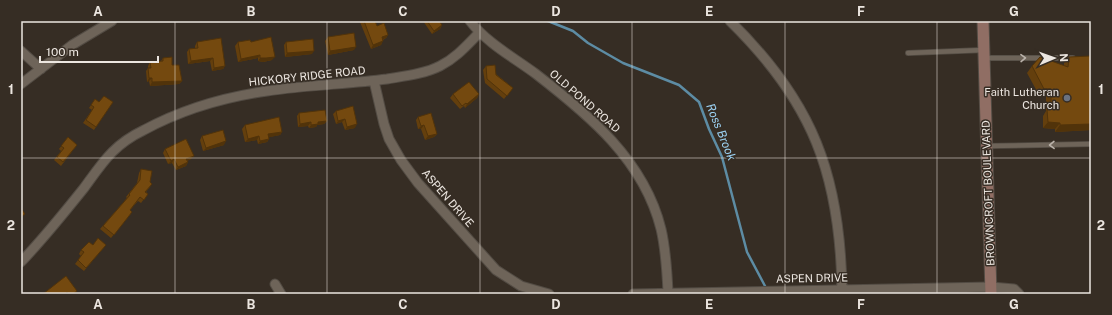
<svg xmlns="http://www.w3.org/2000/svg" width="1112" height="315" viewBox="0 0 1112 315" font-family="'Public Sans',sans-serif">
<rect width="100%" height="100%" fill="#362d24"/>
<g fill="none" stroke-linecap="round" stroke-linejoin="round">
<path stroke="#5d8ca4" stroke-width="2.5" d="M 548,21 L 573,31 L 588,43 L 623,63 L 679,85 L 699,102 L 709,129 L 722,157 L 747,252 L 765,286"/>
<g stroke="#534c44" stroke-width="6">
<path id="service" d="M 908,53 L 984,50
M 984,58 L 1073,58
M 987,146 L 1091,144"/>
</g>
<g stroke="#534c44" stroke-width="11">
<path id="minor" d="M 470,21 C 487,43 513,57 536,74 C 589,115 644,160 661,229 C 666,250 667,271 668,292
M 730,21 C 813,102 840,175 842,289
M 21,51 L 41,69
M 374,81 L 384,124 L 389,139 L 401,160 L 418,183 L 496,270 L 521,286 L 549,294
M 21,84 L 72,45 L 112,21
M 21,262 C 43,239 64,213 84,188 C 103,162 113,145 144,130 C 181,110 225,97 267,91 C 307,85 348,84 387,79 C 405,76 424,74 440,66 C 456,58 467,45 479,33
M 275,284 L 281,294
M 633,294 L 991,287 L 1014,289 L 1019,294"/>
</g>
<g stroke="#534c44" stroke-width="13">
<path id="secondary" d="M 983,21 L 991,294"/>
</g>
<use href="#service" stroke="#6e6459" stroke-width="4.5"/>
<use href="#minor" stroke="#6e6459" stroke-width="9"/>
<use href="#secondary" stroke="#906e64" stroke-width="11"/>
</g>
<path fill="#643f0d" d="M 361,21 L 375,21 L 377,26 L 388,35 L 386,38 L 383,40 L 381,45 L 371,49 L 360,22 Z
M 423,21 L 439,21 L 442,25 L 440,29 L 432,34 Z
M 328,37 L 354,50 L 328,55 L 325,41 Z
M 197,42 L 225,66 L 223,69 L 212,71 L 210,61 L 188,64 L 187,52 L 189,49 L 195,48 L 195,46 Z
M 238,42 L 251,42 L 272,60 L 263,62 L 258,61 L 258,58 L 238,62 L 235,46 Z
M 286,42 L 312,54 L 285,57 L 284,45 Z
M 1091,56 L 1091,130 L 1055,132 L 1055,129 L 1043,128 L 1043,116 L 1046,111 L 1046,95 L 1039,95 L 1027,73 L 1032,66 L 1064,65 L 1064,63 L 1069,57 Z
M 163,58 L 172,65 L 182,81 L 179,84 L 150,86 L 149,81 L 147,82 L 146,71 L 148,68 L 148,66 L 150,62 L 161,61 Z
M 486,66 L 513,88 L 504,99 L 485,83 L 483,70 Z
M 453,94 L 479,94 L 477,98 L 465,108 L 464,106 L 460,109 L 450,98 Z
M 95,99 L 99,102 L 113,102 L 94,130 L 83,123 L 92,110 L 89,108 Z
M 336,111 L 355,128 L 345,130 L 342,122 L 336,124 L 333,114 Z
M 299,113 L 327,121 L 324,124 L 317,125 L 316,127 L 309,128 L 308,126 L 298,127 L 297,116 Z
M 418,117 L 437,134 L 434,137 L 425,140 L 421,129 L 418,129 L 416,120 Z
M 245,125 L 282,132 L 280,135 L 269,137 L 269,139 L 267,142 L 258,144 L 257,140 L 245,142 L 242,129 Z
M 202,136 L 224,145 L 203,151 L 200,140 Z
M 68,137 L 77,145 L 61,166 L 54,160 L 61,151 L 59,149 Z
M 165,149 L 191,159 L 187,161 L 188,162 L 186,166 L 176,170 L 172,163 L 168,164 L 163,153 Z
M 141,169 L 150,182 L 152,184 L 146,192 L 148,194 L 141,203 L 138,201 L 130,210 L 130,215 L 111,238 L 100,229 L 127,198 L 126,197 L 137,183 L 139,173 Z
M 93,245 L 106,245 L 84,271 L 75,264 L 81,256 L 79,254 L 81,250 Z"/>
<path fill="#51330a" d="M 442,25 L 440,29 L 432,34 L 434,31 Z
M 388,35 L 386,38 L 379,41 L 382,37 Z
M 383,41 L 381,45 L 371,49 L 373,45 Z
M 356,47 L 354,50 L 328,55 L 330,51 Z
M 314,51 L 312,54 L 285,57 L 287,53 Z
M 260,55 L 258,58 L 238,62 L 241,59 Z
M 275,57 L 272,60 L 263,62 L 258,61 L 260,58 Z
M 213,58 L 210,61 L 188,64 L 191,61 Z
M 225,66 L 223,69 L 212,71 L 214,68 Z
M 149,78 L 152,78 L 149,81 L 147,82 Z
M 182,81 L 179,84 L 150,86 L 152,82 Z
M 1044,89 L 1051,89 L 1046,95 L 1039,95 Z
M 479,94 L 477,98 L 465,108 L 467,104 Z
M 345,119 L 342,122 L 336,124 L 338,121 Z
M 327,121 L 324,124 L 317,125 L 316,127 L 309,128 L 311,125 L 318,122 Z
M 311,122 L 308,126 L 298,127 L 300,124 Z
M 1048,122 L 1060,123 L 1055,129 L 1043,128 Z
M 357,124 L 355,128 L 345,130 L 347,127 Z
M 1091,124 L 1091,130 L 1055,132 L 1060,125 Z
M 424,125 L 421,129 L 418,129 L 421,126 Z
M 282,132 L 280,135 L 266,138 L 268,134 Z
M 437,134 L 434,137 L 425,140 L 428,136 Z
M 259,136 L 257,140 L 245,142 L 248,139 Z
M 269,139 L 267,142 L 258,144 L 260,141 Z
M 226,141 L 224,145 L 203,151 L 206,148 Z
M 194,156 L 191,159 L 184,162 L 186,159 Z
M 174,159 L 172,163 L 168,164 L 171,161 Z
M 188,162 L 186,166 L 176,170 L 178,167 Z"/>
<path fill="#74490f" stroke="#51330a" d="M 364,21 L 375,21 L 377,26 L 384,23 L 388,35 L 382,37 L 383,41 L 373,45 Z
M 427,21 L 439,21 L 442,25 L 434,31 Z
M 354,33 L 356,47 L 330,51 L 328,37 Z
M 271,37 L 275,57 L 266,58 L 260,58 L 260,55 L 241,59 L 238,42 L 250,40 L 251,42 Z
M 221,38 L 225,66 L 214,68 L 213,58 L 191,61 L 189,49 L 198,48 L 197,42 Z
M 313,39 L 314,51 L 287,53 L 286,42 Z
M 1091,56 L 1091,124 L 1060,125 L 1060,123 L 1048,122 L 1047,110 L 1051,109 L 1051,89 L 1044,89 L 1032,66 L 1040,57 L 1068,67 L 1069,57 Z
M 172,57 L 172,65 L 179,65 L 182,81 L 152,82 L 152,78 L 149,78 L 148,68 L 151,68 L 150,62 L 163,61 L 163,58 Z
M 495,65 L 496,75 L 513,88 L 507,96 L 487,79 L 486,66 Z
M 469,82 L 479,94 L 467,104 L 466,103 L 462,106 L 453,94 Z
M 104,96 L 113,102 L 96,127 L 86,120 L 94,107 L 91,105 L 95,99 L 99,102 Z
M 353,106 L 357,124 L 347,127 L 345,119 L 338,121 L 336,111 Z
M 325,110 L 327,121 L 318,122 L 318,124 L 311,125 L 311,122 L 300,124 L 299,113 Z
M 431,113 L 437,134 L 428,136 L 424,125 L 421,126 L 418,117 Z
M 279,117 L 282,132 L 268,134 L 269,139 L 260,141 L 259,136 L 248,139 L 245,125 Z
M 223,130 L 226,141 L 206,148 L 202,136 Z
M 68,137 L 77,145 L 63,162 L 57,157 L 64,148 L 61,146 Z
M 186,139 L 194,156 L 186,159 L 188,162 L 178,167 L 174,159 L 171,161 L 165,149 Z
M 141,169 L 152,171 L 150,182 L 152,184 L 145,192 L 148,194 L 144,200 L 140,197 L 130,210 L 132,212 L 114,235 L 103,226 L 130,195 L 129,194 L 140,180 Z
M 21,208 L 25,214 L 21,217 Z
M 98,238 L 106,245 L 86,268 L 78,260 L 84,252 L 81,250 L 89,242 L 93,245 Z
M 66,276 L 77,291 L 73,294 L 68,294 L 67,292 L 65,294 L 43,294 Z"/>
<defs><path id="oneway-chevron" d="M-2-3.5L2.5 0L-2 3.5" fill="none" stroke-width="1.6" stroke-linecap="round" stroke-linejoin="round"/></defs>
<g stroke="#bab2aa">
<use href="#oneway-chevron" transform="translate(1023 58) rotate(-1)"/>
<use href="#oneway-chevron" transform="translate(1052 145) rotate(179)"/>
</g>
<path fill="none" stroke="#ece6e0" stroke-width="1" stroke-opacity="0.55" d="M 175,21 L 175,294M 327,21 L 327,294M 480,21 L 480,294M 632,21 L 632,294M 785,21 L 785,294M 937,21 L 937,294M 21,158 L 1091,158"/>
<circle fill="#6b7280" stroke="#362d24" stroke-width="1.5" cx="1067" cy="98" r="4"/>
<g text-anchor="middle" stroke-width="3" stroke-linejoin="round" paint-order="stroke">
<g font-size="11" fill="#ece6e0" stroke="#362d24">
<text transform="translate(307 76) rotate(-6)" y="4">HICKORY RIDGE ROAD</text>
<text transform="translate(585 101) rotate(41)" y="4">OLD POND ROAD</text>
<text transform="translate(988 193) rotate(-92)" y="4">BROWNCROFT BOULEVARD</text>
<text transform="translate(448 198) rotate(49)" y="4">ASPEN DRIVE</text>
<text transform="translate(812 278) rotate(-1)" y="4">ASPEN DRIVE</text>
</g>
<g font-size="11" fill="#ece6e0" stroke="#362d24" text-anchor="end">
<text x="1059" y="96">Faith Lutheran<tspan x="1059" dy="13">Church</tspan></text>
</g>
<g font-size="12" font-style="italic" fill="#9cd1f2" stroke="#362d24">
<text transform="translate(721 132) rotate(68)" y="4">Ross Brook</text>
</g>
</g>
<rect width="1112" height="315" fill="none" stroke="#362d24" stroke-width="44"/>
<g transform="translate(1054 58) rotate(88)" stroke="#362d24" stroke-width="3" paint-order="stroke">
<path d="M0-3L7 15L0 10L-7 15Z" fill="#ece6e0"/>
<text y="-6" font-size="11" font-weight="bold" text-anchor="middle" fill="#ece6e0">N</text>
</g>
<path d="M40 56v6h118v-6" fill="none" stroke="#ece6e0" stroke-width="2"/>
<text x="46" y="56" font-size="12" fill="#ece6e0" stroke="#362d24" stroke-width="3" paint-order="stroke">100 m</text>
<rect x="22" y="22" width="1068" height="271" fill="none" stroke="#ece6e0" stroke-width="1.5"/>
<g font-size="13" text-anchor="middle" font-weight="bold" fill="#ece6e0">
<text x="98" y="16">A</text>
<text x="251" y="16">B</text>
<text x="403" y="16">C</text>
<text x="556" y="16">D</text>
<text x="709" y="16">E</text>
<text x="861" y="16">F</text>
<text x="1014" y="16">G</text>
<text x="11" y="94">1</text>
<text x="1101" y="94">1</text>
<text x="11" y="230">2</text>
<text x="1101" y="230">2</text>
<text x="98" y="309">A</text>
<text x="251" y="309">B</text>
<text x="403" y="309">C</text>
<text x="556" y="309">D</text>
<text x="709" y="309">E</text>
<text x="861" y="309">F</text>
<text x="1014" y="309">G</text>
</g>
</svg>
